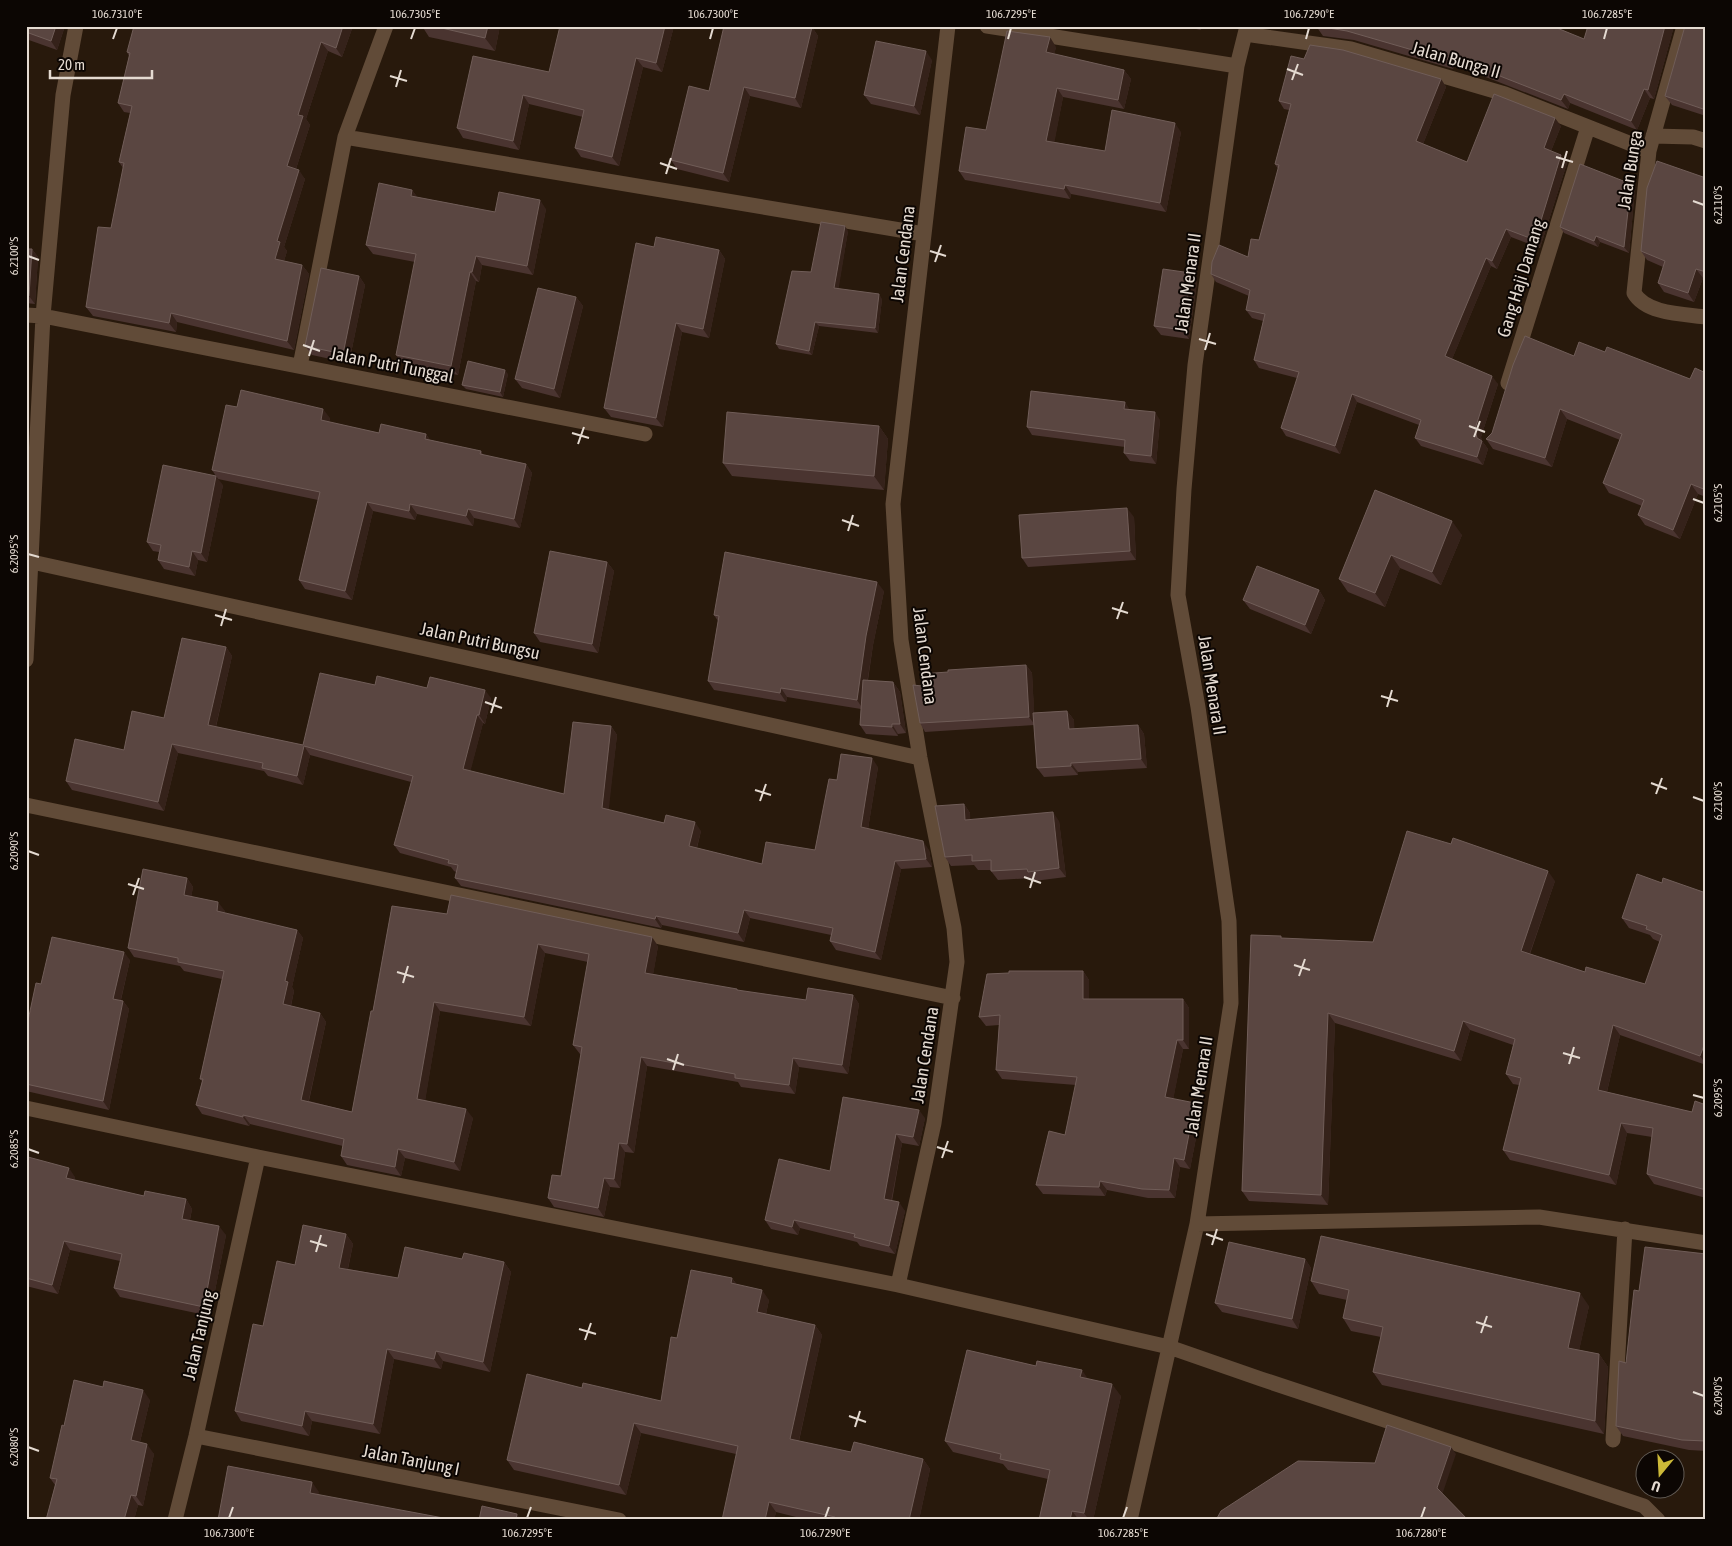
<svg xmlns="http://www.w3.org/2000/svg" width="1732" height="1546" viewBox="0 0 1732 1546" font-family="'Asap Condensed',sans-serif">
<rect width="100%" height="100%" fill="#28190c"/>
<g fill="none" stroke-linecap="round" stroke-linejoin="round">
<path stroke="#614b38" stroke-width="15" d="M 987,26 L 1237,66
M 1684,26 L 1649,151 L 1634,293 C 1646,314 1683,314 1706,317
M 1245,34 L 1351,49 L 1505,94 L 1649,151
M 1653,136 L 1693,137 L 1706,141
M 345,137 L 924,234
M 26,315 L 43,316 L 645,434
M 300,366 L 345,137 L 386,26
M 1508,383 L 1588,127
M 32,562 L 920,758
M 26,660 L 43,316 L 63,95 L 76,26
M 26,805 L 953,998
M 26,1108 L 258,1157 L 898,1285 L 1169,1347 L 1261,1379 L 1644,1506 L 1658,1520
M 1197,1224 L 1539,1217 L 1706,1243
M 898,1285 L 934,1123 L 957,962 L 954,928 L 920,758 L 901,640 L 893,504 L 948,26
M 196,1436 L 619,1520
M 1613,1440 L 1625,1229
M 175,1520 L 196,1436 L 258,1157
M 1130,1520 L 1197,1224 L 1231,1003 L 1229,921 L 1198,707 L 1178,595 L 1184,489 L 1195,365 L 1237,66 L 1247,26"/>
</g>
<path fill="#4a3430" d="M 26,26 L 65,26 L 57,50 L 26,39 Z
M 353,26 L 342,57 L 328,51 L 306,119 L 310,125 L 296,169 L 305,179 L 284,247 L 287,251 L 284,261 L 302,265 L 309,274 L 294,350 L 177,322 L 176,332 L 93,316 L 86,307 L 111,228 L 123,168 L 119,162 L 130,113 L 124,112 L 118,103 L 129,56 L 127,52 Z
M 422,26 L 500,26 L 495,51 L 429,37 Z
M 674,26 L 662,72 L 643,67 L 619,166 L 581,157 L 575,148 L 583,117 L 529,104 L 519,150 L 463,138 L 457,128 L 549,72 Z
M 1048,26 L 1060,26 L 1060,28 Z
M 1181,26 L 1201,26 L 1201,30 Z
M 1316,26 L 1584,39 L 1588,26 L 1674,26 L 1654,99 L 1650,98 L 1637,130 L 1570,103 L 1568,109 L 1455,65 L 1453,69 L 1354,40 L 1323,36 Z
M 1706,26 L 1706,116 L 1672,105 L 1665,96 Z
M 812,27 L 818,36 L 801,108 L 750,96 L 729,182 L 677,169 L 671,160 L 709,91 Z
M 1056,47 L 1054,54 L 1124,70 L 1131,79 L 1124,109 L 1063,97 L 1054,142 L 1105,151 L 1181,132 L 1166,212 L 1071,194 L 1070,199 L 965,180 L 959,171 L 986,130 Z
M 1304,59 L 1441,79 L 1446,87 L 1423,144 L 1467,162 L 1561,126 L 1551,151 L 1567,163 L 1540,248 L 1511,237 L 1497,269 L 1491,266 L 1452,359 L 1498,384 L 1481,437 L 1482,441 L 1488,449 L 1483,465 L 1421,446 L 1415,438 L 1419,425 L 1357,402 L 1340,454 L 1286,436 L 1281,428 L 1297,378 L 1259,368 L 1254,360 L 1263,321 L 1252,318 L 1246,310 L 1249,296 L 1216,282 L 1211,274 L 1248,257 L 1259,240 L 1278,169 L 1275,164 L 1289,110 L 1284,109 L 1279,101 Z
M 932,60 L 920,115 L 871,104 L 864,95 Z
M 1706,178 L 1706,279 L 1703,278 L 1694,302 L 1664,292 L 1658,283 L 1663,267 L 1647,260 L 1641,251 Z
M 412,190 L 417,197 L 495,212 L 546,209 L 533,275 L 482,265 L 479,282 L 476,281 L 458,375 L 403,364 L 396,355 L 415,262 L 373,254 L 366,245 Z
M 1635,190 L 1629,253 L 1600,242 L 1598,247 L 1564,233 L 1560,227 Z
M 848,231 L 838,289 L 882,299 L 878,333 L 819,326 L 812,355 L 779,349 L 776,344 L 811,272 Z
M 654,247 L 719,250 L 725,259 L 709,338 L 682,332 L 663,427 L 611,417 L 604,408 Z
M 26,249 L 32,249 L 38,257 L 35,304 L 26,303 Z
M 359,276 L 365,285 L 349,363 L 312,355 L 305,346 Z
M 1197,282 L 1189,339 L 1161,335 L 1154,326 Z
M 576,297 L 583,306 L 560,398 L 522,388 L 515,379 Z
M 1605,352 L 1690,379 L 1706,373 L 1706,497 L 1698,494 L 1680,539 L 1645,525 L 1638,515 L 1642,506 L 1609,493 L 1603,483 L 1620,440 L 1567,419 L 1552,467 L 1493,449 L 1486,439 L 1574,356 Z
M 508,374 L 503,397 L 466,389 L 462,385 Z
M 237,407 L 330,418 L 329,422 L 379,433 L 426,434 L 430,440 L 481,451 L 483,455 L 526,464 L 532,473 L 520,528 L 474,518 L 473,526 L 417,514 L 415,520 L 373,511 L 352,600 L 305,589 L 299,580 L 318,500 L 218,479 L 212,470 Z
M 1130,410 L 1160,420 L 1156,464 L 1130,461 L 1124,453 L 1125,447 L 1032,435 L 1027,427 Z
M 879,426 L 888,439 L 884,490 L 732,476 L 723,463 Z
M 223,485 L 207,562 L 198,560 L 195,576 L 164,569 L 158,560 L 159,552 L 153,551 L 147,542 Z
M 1375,490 L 1462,535 L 1441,585 L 1400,568 L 1385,607 L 1348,592 L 1339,579 Z
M 1134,517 L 1136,560 L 1028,567 L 1022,558 Z
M 607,562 L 614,571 L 598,653 L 540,642 L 534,633 Z
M 1319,590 L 1325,600 L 1311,634 L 1250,609 L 1243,600 Z
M 884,591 L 873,645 L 868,680 L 893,682 L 900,692 L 906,733 L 898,734 L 898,736 L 866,734 L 860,725 L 861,709 L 787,697 L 786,702 L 714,690 L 708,681 L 718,621 L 714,615 Z
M 226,647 L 232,656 L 216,727 L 303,745 L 375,685 L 427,688 L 491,698 L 485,724 L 483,723 L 470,771 L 564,794 L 611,726 L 617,735 L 608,810 L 701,831 L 697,848 L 762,864 L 815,850 L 837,780 L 878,767 L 868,829 L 929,850 L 932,867 L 901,869 L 881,960 L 836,950 L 830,941 L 831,935 L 750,918 L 744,942 L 662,925 L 661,928 L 461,886 L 455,878 L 456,872 L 454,871 L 451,867 L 400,853 L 394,845 L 411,782 L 310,755 L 303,785 L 268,776 L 264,771 L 178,753 L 164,811 L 72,790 L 66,781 L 124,750 L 164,718 Z
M 1026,665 L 1032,673 L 1034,713 L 1067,711 L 1074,720 L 1074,729 L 1138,725 L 1144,734 L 1147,768 L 1078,772 L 1078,775 L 1044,777 L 1037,768 L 1034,725 L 925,732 L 920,723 L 922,686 L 948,672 Z
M 964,804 L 970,813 L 970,820 L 1059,821 L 1066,877 L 1034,881 L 1032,878 L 998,880 L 991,871 L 991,870 L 978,870 L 974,865 L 951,866 L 945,857 Z
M 187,878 L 193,887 L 191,897 L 225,911 L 224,913 L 297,930 L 303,938 L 292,987 L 294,991 L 291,1006 L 320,1013 L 326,1022 L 309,1101 L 352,1112 L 373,1011 L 392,906 L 658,946 L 653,974 L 739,991 L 806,1000 L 853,995 L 859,1004 L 848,1074 L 799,1067 L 795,1094 L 741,1087 L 738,1082 L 647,1066 L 634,1153 L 625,1152 L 620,1188 L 610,1187 L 604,1217 L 554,1207 L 548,1198 L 561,1176 L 581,1054 L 580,1054 L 573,1045 L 588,962 L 545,953 L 531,1026 L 440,1011 L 425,1100 L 473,1118 L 460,1171 L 405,1158 L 401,1176 L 347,1165 L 341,1156 L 343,1146 L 250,1124 L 249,1126 L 202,1114 L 196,1105 L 202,1081 L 200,1079 L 222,979 L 184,971 L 180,966 L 134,957 L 128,948 Z
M 1555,881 L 1530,954 L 1585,972 L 1645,984 L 1660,942 L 1653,939 L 1650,935 L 1629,928 L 1622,918 L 1662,883 L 1706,893 L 1706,1065 L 1620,1035 L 1607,1092 L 1692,1112 L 1706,1105 L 1706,1198 L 1654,1184 L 1647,1174 L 1652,1137 L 1627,1133 L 1616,1185 L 1510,1160 L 1503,1150 L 1519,1085 L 1513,1084 L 1506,1074 L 1513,1045 L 1470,1030 L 1461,1061 L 1335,1023 L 1328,1205 L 1249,1201 L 1242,1191 L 1282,938 L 1373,942 Z
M 130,960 L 121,1000 L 123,1001 L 129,1009 L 109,1110 L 26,1091 L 26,1030 L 41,984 Z
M 1083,971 L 1089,980 L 1089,999 L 1183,999 L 1189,1008 L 1189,1049 L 1183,1049 L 1173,1099 L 1195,1103 L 1201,1112 L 1190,1169 L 1180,1167 L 1175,1198 L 1148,1198 L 1107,1190 L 1105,1196 L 1043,1194 L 1036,1185 L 1065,1135 L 1076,1085 L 1002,1079 L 996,1070 L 999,1025 L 986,1026 L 979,1017 Z
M 925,1118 L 919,1146 L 902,1143 L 892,1201 L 905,1211 L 895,1254 L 860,1246 L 857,1242 L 800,1228 L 798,1235 L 771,1229 L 765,1220 L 830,1171 Z
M 26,1162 L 75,1177 L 74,1180 L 144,1196 L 186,1199 L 192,1209 L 190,1220 L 226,1235 L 210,1316 L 120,1297 L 114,1288 L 120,1261 L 70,1250 L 58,1294 L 26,1286 Z
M 346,1234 L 353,1244 L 348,1269 L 398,1278 L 462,1259 L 504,1262 L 511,1272 L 490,1372 L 443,1361 L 441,1369 L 394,1359 L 380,1434 L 312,1421 L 309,1436 L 241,1421 L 235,1411 L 263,1326 L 295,1265 Z
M 1706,1254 L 1706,1451 L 1689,1450 L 1623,1436 L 1616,1426 L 1626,1363 L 1639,1291 Z
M 1305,1259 L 1311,1268 L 1298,1329 L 1222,1312 L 1215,1303 Z
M 732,1278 L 737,1285 L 769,1300 L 766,1314 L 815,1325 L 822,1335 L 799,1441 L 851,1452 L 923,1459 L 930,1469 L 919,1520 L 808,1520 L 776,1512 L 774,1520 L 736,1454 L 641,1433 L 626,1495 L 514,1470 L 507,1460 L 582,1388 L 661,1401 L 677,1338 Z
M 1311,1281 L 1589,1306 L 1579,1350 L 1599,1354 L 1608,1367 L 1604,1434 L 1382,1385 L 1373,1372 L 1381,1337 L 1351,1331 L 1343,1318 L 1347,1300 L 1319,1294 Z
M 1088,1379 L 1121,1396 L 1093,1520 L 1039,1520 L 1048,1479 L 1008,1470 L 1003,1464 L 953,1452 L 945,1441 Z
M 150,1400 L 140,1442 L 154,1454 L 143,1506 L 138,1505 L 134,1520 L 46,1520 L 55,1485 L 50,1478 L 64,1426 Z"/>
<path fill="#35221a" d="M 56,26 L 65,26 L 57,50 L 51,41 Z
M 343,26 L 353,26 L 342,57 L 336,48 Z
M 488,26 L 500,26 L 495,51 L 485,38 Z
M 665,26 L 674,26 L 662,72 L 656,63 Z
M 1198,26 L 1201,26 L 1201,30 Z
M 1665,26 L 1674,26 L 1654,99 L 1648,90 Z
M 812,27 L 818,36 L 801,108 L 795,98 Z
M 1050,37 L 1056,47 L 1053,61 L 1046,52 Z
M 321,42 L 328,51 L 306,119 L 310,125 L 294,175 L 287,166 L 298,115 Z
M 926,51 L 932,60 L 920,115 L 914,106 Z
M 1449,56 L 1455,65 L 1453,69 L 1447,60 Z
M 636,58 L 643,67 L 619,166 L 612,157 Z
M 1124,70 L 1131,79 L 1124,109 L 1118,100 Z
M 1441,79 L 1446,87 L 1421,149 L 1416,141 Z
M 744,87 L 750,96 L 729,182 L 723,173 Z
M 1057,88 L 1063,97 L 1053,150 L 1046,141 Z
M 1644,89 L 1650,98 L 1637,130 L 1631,121 Z
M 1564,94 L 1570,103 L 1568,109 L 1561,100 Z
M 523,95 L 529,104 L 519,150 L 513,141 Z
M 1555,118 L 1561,126 L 1549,156 L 1544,148 Z
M 1175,123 L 1181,132 L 1166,212 L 1160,203 Z
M 26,150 L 28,153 L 26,169 Z
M 1561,155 L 1567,163 L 1540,248 L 1535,240 Z
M 299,170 L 305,179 L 284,247 L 287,251 L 282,268 L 275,259 L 277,241 Z
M 1631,184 L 1635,190 L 1629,253 L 1624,247 Z
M 1065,185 L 1071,194 L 1070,199 L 1064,189 Z
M 412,190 L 419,199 L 411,196 Z
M 540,200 L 546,209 L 533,275 L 527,266 Z
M 845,226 L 848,231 L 838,293 L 834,288 Z
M 1506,229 L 1511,237 L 1497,269 L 1492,261 Z
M 1596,236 L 1600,242 L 1598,247 L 1594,241 Z
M 32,249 L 38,257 L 35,304 L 29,296 Z
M 719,250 L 725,259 L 709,338 L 703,329 Z
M 476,256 L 482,265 L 479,282 L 472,272 Z
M 1486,258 L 1491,266 L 1450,364 L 1445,356 Z
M 302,265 L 309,274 L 294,350 L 287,341 Z
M 1696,269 L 1703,278 L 1694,302 L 1688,293 Z
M 470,272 L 476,281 L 458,375 L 451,366 Z
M 1191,273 L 1197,282 L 1189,339 L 1183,330 Z
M 359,276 L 365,285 L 349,363 L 343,354 Z
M 879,294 L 882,299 L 878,333 L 875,328 Z
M 576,297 L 583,306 L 560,398 L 554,389 Z
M 171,313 L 177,322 L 176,332 L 169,323 Z
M 815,322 L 819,326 L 812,355 L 809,351 Z
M 676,323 L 682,332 L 663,427 L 656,418 Z
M 505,370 L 508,374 L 503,397 L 500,392 Z
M 1492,376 L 1498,384 L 1481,437 L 1482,442 L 1482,441 L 1488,449 L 1483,465 L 1477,457 L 1477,438 L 1475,429 Z
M 1352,394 L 1357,402 L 1340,454 L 1335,446 Z
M 1125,402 L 1130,410 L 1124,409 Z
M 323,409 L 330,418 L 327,430 L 321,420 Z
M 1560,409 L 1567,419 L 1552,467 L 1545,458 Z
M 1155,412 L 1160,420 L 1156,464 L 1151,456 Z
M 879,426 L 888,439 L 884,490 L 874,476 Z
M 426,434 L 432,443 L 425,439 Z
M 526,464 L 532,473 L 520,528 L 514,519 Z
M 216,476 L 223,485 L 207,562 L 201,553 Z
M 1691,484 L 1698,494 L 1680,539 L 1673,530 Z
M 367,502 L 373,511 L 352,600 L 345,591 Z
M 410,504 L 417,514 L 415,520 L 409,511 Z
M 1127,508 L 1134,517 L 1136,560 L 1130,551 Z
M 468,509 L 474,518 L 473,526 L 466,516 Z
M 1452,521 L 1462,535 L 1441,585 L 1432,572 Z
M 192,551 L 198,560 L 195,576 L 189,567 Z
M 1391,555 L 1400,568 L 1385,607 L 1375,593 Z
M 607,562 L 614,571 L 598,653 L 592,644 Z
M 877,582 L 884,591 L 873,645 L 863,709 L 857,700 L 866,636 Z
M 1319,590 L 1325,600 L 1311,634 L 1305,625 Z
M 226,647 L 232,656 L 214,734 L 208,725 Z
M 1026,665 L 1032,673 L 1035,725 L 1029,717 Z
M 893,682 L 900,692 L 906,733 L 900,724 Z
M 781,688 L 787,697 L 786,702 L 780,693 Z
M 485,690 L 491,698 L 485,724 L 479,715 Z
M 1067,711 L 1074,720 L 1075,738 L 1069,729 Z
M 477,715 L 483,723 L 469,777 L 463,769 Z
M 892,724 L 898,734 L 898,736 L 892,727 Z
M 1138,725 L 1144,734 L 1147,768 L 1141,759 Z
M 611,726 L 617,735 L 608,817 L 602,808 Z
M 172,744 L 178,753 L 164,811 L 158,802 Z
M 304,746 L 310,755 L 303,785 L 297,776 Z
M 872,758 L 878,767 L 867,835 L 861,827 Z
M 1071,763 L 1078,772 L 1078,775 L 1071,766 Z
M 964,804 L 970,813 L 971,829 L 965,820 Z
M 1053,812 L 1059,821 L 1066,877 L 1059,868 Z
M 695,822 L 701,831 L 695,854 L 689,846 Z
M 923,841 L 929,850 L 932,867 L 926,859 Z
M 895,861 L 901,869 L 881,960 L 875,952 Z
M 1548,871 L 1555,881 L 1527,961 L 1521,951 Z
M 187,878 L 193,887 L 190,904 L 184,895 Z
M 218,902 L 225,911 L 223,920 L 217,911 Z
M 744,910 L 750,918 L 744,942 L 738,933 Z
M 656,916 L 662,925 L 661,928 L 655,919 Z
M 297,930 L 303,938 L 292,987 L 294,991 L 289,1013 L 283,1004 L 285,981 Z
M 652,937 L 658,946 L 652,982 L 645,973 Z
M 538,944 L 545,953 L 531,1026 L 524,1017 Z
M 124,952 L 130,960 L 119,1007 L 113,999 Z
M 1083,971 L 1089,980 L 1089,1008 L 1083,999 Z
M 853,995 L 859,1004 L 848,1074 L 842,1065 Z
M 1183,999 L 1189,1008 L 1189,1049 L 1183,1040 Z
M 123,1001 L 129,1009 L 109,1110 L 103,1101 Z
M 434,1002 L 440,1011 L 424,1108 L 417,1099 Z
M 320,1013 L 326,1022 L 307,1108 L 301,1100 Z
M 1328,1013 L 1335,1023 L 1328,1205 L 1321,1195 Z
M 1463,1021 L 1470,1030 L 1461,1061 L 1454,1051 Z
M 1613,1025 L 1620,1035 L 1605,1100 L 1598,1090 Z
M 1177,1040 L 1183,1049 L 1172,1106 L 1165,1097 Z
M 1706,1040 L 1706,1064 L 1700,1056 Z
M 641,1057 L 647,1066 L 634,1153 L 627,1144 Z
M 793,1058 L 799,1067 L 795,1094 L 789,1085 Z
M 1195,1103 L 1201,1112 L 1190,1169 L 1184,1160 Z
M 466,1109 L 473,1118 L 460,1171 L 454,1162 Z
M 919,1110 L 925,1118 L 919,1146 L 913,1137 Z
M 243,1115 L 250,1124 L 249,1126 L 243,1117 Z
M 1621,1123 L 1627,1133 L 1616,1185 L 1609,1175 Z
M 896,1134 L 902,1143 L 890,1207 L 884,1199 Z
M 619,1143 L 625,1152 L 620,1188 L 614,1179 Z
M 398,1149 L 405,1158 L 401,1176 L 395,1167 Z
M 1174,1158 L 1180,1167 L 1175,1198 L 1169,1190 Z
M 69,1168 L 75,1177 L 73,1187 L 66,1178 Z
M 604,1178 L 610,1187 L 604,1217 L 598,1208 Z
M 1100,1181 L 1107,1190 L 1105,1196 L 1099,1187 Z
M 186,1199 L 192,1209 L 188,1228 L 182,1219 Z
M 899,1202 L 905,1211 L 895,1254 L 889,1246 Z
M 794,1220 L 800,1228 L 798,1235 L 792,1227 Z
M 219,1226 L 226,1235 L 210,1316 L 204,1307 Z
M 346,1234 L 353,1244 L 346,1277 L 339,1268 Z
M 64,1241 L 70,1250 L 58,1294 L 52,1285 Z
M 1305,1259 L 1311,1268 L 1298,1329 L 1292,1319 Z
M 504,1262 L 511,1272 L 490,1372 L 483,1362 Z
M 732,1278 L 739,1288 L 731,1283 Z
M 762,1290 L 769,1300 L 764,1323 L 757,1312 Z
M 1580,1293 L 1589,1306 L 1577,1360 L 1568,1348 Z
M 815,1325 L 822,1335 L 797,1449 L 790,1439 Z
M 387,1349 L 394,1359 L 380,1434 L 373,1424 Z
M 436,1351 L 443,1361 L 441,1369 L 434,1359 Z
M 1599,1354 L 1608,1367 L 1604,1434 L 1595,1421 Z
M 1082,1370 L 1090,1382 L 1080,1377 Z
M 1112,1384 L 1121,1396 L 1093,1520 L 1089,1520 L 1084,1513 Z
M 143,1390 L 150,1400 L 138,1450 L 131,1440 Z
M 305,1411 L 312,1421 L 309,1436 L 302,1426 Z
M 634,1423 L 641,1433 L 626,1495 L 619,1485 Z
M 147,1444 L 154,1454 L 143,1506 L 136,1496 Z
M 1451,1447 L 1456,1454 L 1442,1495 L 1437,1488 Z
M 923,1459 L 930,1469 L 919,1520 L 909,1520 Z
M 312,1482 L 319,1492 L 317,1503 L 310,1493 Z
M 131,1495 L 138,1505 L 134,1520 L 124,1520 Z
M 769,1502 L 776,1512 L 774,1520 L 765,1520 Z
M 1072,1511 L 1079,1520 L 1070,1520 Z
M 517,1514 L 521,1520 L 516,1520 Z"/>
<path fill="#5a4641" stroke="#705d58" d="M 26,26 L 56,26 L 51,41 L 26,32 Z
M 134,26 L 343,26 L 336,48 L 321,42 L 298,115 L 303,116 L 287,166 L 299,170 L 277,241 L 280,242 L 275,259 L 302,265 L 287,341 L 171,313 L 169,323 L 86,307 L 98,227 L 111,228 L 124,163 L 119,162 L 132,106 L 118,103 L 130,53 L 127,52 Z
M 433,26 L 488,26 L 485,38 Z
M 560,26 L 665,26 L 656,63 L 636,58 L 612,157 L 575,148 L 584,110 L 523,95 L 513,141 L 457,128 L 473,56 L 549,72 Z
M 724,26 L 808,26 L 812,27 L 795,98 L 744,87 L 723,173 L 671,160 L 689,86 L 709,91 Z
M 1316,26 L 1552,26 L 1584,39 L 1588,26 L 1665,26 L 1648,90 L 1644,89 L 1631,121 L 1564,94 L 1561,100 L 1449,56 L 1447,60 L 1347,31 Z
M 1685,26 L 1706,26 L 1706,110 L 1665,96 Z
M 1007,31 L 1050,37 L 1046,52 L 1124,70 L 1118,100 L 1057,88 L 1046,141 L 1105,151 L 1112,110 L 1175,123 L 1160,203 L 1065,185 L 1064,189 L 959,171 L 966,127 L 986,130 Z
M 876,41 L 926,51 L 914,106 L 864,95 Z
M 1310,45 L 1343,50 L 1441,79 L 1416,141 L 1467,162 L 1494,94 L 1555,118 L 1544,148 L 1561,155 L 1535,240 L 1506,229 L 1492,261 L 1486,258 L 1445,356 L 1492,376 L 1475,429 L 1477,438 L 1482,441 L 1477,457 L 1415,438 L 1421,420 L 1352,394 L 1335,446 L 1281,428 L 1299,372 L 1254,360 L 1265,314 L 1246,310 L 1250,290 L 1211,274 L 1212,262 L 1219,245 L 1248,257 L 1251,239 L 1259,240 L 1279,165 L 1275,164 L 1291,104 L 1279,101 L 1291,56 L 1304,59 Z
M 1657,161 L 1706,178 L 1706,272 L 1696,269 L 1688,293 L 1658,283 L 1665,261 L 1641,251 L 1647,188 Z
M 1580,164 L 1631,184 L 1624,247 L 1596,236 L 1594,241 L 1560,227 Z
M 379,183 L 412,190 L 411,196 L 495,212 L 499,192 L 540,200 L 527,266 L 476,256 L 472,272 L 470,272 L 451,366 L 396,355 L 416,254 L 366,245 Z
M 821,222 L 845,226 L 834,288 L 879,294 L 875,328 L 815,322 L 809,351 L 776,344 L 792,271 L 811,272 Z
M 656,237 L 719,250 L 703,329 L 676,323 L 656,418 L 604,408 L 636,243 L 654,247 Z
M 26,249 L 32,249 L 29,296 L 26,295 Z
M 321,268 L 359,276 L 343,354 L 305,346 Z
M 1163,269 L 1191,273 L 1183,330 L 1154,326 Z
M 538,288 L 576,297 L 554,389 L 515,379 Z
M 1525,336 L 1574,356 L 1579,342 L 1605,352 L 1607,347 L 1690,379 L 1695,368 L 1706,373 L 1706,490 L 1691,484 L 1673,530 L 1638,515 L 1644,500 L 1603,483 L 1622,434 L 1560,409 L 1545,458 L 1486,439 L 1492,433 L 1513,365 Z
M 468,361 L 505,370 L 500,392 L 462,385 Z
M 241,390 L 323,409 L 321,420 L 379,433 L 381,424 L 426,434 L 425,439 L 481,451 L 480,454 L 526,464 L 514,519 L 468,509 L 466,516 L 410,504 L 409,511 L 367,502 L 345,591 L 299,580 L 320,492 L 212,470 L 226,405 L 237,407 Z
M 1031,391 L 1125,402 L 1124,409 L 1155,412 L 1151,456 L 1124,453 L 1125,440 L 1027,427 Z
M 727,412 L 879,426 L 874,476 L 723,463 Z
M 163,465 L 216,476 L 201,553 L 192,551 L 189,567 L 158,560 L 161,545 L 147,542 Z
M 1375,490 L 1452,521 L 1432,572 L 1391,555 L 1375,593 L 1339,579 Z
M 1127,508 L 1130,551 L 1022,558 L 1019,515 Z
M 550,551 L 607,562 L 592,644 L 534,633 Z
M 725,552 L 877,582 L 866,636 L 857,700 L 781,688 L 780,693 L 708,681 L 719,616 L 714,615 Z
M 1257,566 L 1319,590 L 1305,625 L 1243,600 Z
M 182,638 L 226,647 L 208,725 L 303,745 L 320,673 L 375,685 L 377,676 L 427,688 L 430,677 L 485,690 L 479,715 L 477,715 L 463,769 L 564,794 L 573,722 L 611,726 L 602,808 L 664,823 L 666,815 L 695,822 L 689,846 L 762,864 L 766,842 L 815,850 L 829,779 L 837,780 L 841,754 L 872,758 L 861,827 L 923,841 L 926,859 L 895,861 L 875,952 L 830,941 L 833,928 L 744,910 L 738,933 L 656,916 L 655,919 L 455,878 L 458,865 L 448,863 L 449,860 L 394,845 L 413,776 L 304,746 L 297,776 L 262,768 L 263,763 L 172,744 L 158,802 L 66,781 L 75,739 L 124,750 L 132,711 L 164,718 Z
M 1026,665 L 1029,717 L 920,723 L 913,685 L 922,686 L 921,674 L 948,672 L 948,670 Z
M 863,680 L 893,682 L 900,724 L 892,724 L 892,727 L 860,725 Z
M 1067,711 L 1069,729 L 1138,725 L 1141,759 L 1071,763 L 1071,766 L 1037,768 L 1033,713 Z
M 964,804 L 965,820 L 1053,812 L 1059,868 L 1028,872 L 1027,869 L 991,871 L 991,860 L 972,861 L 972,855 L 945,857 L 935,806 Z
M 1407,831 L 1451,844 L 1453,838 L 1548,871 L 1521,951 L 1585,972 L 1586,967 L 1645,984 L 1662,935 L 1646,929 L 1647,926 L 1622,918 L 1637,874 L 1662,883 L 1663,878 L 1706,893 L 1706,1040 L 1700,1056 L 1613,1025 L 1598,1090 L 1692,1112 L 1695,1101 L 1706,1105 L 1706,1190 L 1647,1174 L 1653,1128 L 1621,1123 L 1609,1175 L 1503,1150 L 1521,1078 L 1506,1074 L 1515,1039 L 1463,1021 L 1454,1051 L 1328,1013 L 1321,1195 L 1242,1191 L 1251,935 L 1281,936 L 1281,938 L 1373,942 Z
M 143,869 L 187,878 L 184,895 L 218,902 L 217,911 L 297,930 L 285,981 L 288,982 L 283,1004 L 320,1013 L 301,1100 L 352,1112 L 371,1011 L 373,1011 L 392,906 L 447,914 L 451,895 L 652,937 L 645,973 L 737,989 L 737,990 L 806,1000 L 808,988 L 853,995 L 842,1065 L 793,1058 L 789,1085 L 735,1078 L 735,1074 L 641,1057 L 627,1144 L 619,1143 L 614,1179 L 604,1178 L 598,1208 L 548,1198 L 552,1175 L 561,1176 L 582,1047 L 573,1045 L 589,954 L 538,944 L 524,1017 L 434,1002 L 417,1099 L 466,1109 L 454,1162 L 398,1149 L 395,1167 L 341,1156 L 344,1139 L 243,1115 L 243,1117 L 196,1105 L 203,1079 L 200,1079 L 224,971 L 178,962 L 178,958 L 128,948 Z
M 52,937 L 124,952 L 113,999 L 123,1001 L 103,1101 L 26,1084 L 26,1030 L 36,983 L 41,984 Z
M 1009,971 L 1083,971 L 1083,999 L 1183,999 L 1183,1040 L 1177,1040 L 1165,1097 L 1195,1103 L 1184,1160 L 1174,1158 L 1169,1190 L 1142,1189 L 1100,1181 L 1099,1187 L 1036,1185 L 1049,1131 L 1065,1135 L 1077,1077 L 996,1070 L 1000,1015 L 979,1017 L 987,974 L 1009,973 Z
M 843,1097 L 919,1110 L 913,1137 L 896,1134 L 884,1199 L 899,1202 L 889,1246 L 854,1237 L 855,1234 L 794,1220 L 792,1227 L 765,1220 L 779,1159 L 830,1171 Z
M 28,1157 L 69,1168 L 66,1178 L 144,1196 L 145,1191 L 186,1199 L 182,1219 L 219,1226 L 204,1307 L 114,1288 L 122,1254 L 64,1241 L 52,1285 L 26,1278 L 26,1162 Z
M 303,1225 L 346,1234 L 339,1268 L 398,1278 L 405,1247 L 462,1259 L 464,1253 L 504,1262 L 483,1362 L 436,1351 L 434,1359 L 387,1349 L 373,1424 L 305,1411 L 302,1426 L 235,1411 L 253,1324 L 263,1326 L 277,1261 L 295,1265 Z
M 1321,1236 L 1580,1293 L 1568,1348 L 1599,1354 L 1595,1421 L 1373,1372 L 1383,1327 L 1343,1318 L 1349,1290 L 1311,1281 Z
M 1229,1242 L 1305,1259 L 1292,1319 L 1215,1303 Z
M 1645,1247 L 1706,1254 L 1706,1441 L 1682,1440 L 1616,1426 L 1619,1361 L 1626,1363 L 1634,1290 L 1639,1291 Z
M 691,1270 L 732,1278 L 731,1283 L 762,1290 L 757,1312 L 815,1325 L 790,1439 L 851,1452 L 854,1442 L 923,1459 L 909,1520 L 835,1520 L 835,1517 L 769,1502 L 765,1520 L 722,1520 L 738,1446 L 634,1423 L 619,1485 L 507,1460 L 527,1374 L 582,1388 L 583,1383 L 661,1401 L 671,1337 L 677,1338 Z
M 967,1350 L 1036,1366 L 1037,1361 L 1082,1370 L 1080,1377 L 1112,1384 L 1084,1513 L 1072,1511 L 1070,1520 L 1039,1520 L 1050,1470 L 1000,1459 L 1001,1454 L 945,1441 Z
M 74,1380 L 103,1387 L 104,1381 L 143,1390 L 131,1440 L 147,1444 L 136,1496 L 131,1495 L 124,1520 L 46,1520 L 57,1479 L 50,1478 L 62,1425 L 64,1426 Z
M 1387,1425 L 1451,1447 L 1437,1488 L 1468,1520 L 1216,1520 L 1221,1511 L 1298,1461 L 1375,1463 Z
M 228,1466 L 312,1482 L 310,1493 L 454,1520 L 218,1520 Z
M 482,1506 L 517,1514 L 516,1520 L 479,1520 Z"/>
<path fill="none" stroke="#e4dad1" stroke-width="2" d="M 113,39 L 117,28M 411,39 L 415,28M 710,39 L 713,28M 1008,39 L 1011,28M 1306,39 L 1309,28M 1604,39 L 1607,28M 1287,69 L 1303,75M 390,76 L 407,81M 1292,80 L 1298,64M 396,87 L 401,70M 1556,157 L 1573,162M 660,163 L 677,169M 1562,168 L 1567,151M 666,174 L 671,158M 1693,201 L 1704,205M 930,251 L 946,256M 28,256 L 39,260M 935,262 L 941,245M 1199,339 L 1216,344M 303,345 L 320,351M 1205,350 L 1210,333M 309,356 L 314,340M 1469,426 L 1485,432M 572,433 L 589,438M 1474,437 L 1480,421M 578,444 L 584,427M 1693,499 L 1704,503M 842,520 L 859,526M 848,531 L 853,515M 28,554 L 39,557M 1112,608 L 1128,613M 215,615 L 232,620M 1117,619 L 1123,602M 221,626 L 226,609M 1381,696 L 1398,701M 485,702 L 502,708M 1387,707 L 1392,690M 491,713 L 496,697M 1651,783 L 1667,789M 755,790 L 771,795M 1656,794 L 1662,778M 1693,797 L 1704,801M 760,801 L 766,784M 28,851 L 39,855M 1024,877 L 1041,883M 128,884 L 144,889M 1030,888 L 1035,872M 133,895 L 139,878M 1294,965 L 1310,970M 397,972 L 414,977M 1299,976 L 1305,959M 403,983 L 408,966M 1563,1053 L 1580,1058M 667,1059 L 684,1065M 1569,1064 L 1574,1047M 673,1070 L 678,1054M 1693,1095 L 1704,1098M 937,1147 L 953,1152M 28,1149 L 39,1153M 942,1158 L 948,1141M 1206,1234 L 1223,1240M 310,1241 L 327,1246M 1212,1245 L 1217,1229M 316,1252 L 321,1235M 1476,1322 L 1492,1327M 579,1329 L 596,1334M 1481,1333 L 1487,1316M 585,1340 L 591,1323M 1693,1392 L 1704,1396M 849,1416 L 866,1422M 855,1427 L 860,1411M 28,1447 L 39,1451M 229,1518 L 233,1507M 527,1518 L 531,1507M 825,1518 L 829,1507M 1123,1518 L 1127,1507M 1421,1518 L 1425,1507"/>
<g text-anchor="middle" stroke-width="4" stroke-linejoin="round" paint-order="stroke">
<g font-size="18" fill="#e4dad1" stroke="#0c0603">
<text transform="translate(1456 60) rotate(16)" y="6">Jalan Bunga II</text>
<text transform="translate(1630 170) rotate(-81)" y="6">Jalan Bunga</text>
<text transform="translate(903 254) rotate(-83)" y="6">Jalan Cendana</text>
<text transform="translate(1521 278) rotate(-73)" y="6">Gang Haji Damang</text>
<text transform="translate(1188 283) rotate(-82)" y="6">Jalan Menara II</text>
<text transform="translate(392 365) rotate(11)" y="6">Jalan Putri Tunggal</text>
<text transform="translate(480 641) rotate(12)" y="6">Jalan Putri Bungsu</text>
<text transform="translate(925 656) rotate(83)" y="6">Jalan Cendana</text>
<text transform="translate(1212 685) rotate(81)" y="6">Jalan Menara II</text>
<text transform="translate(925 1055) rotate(-81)" y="6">Jalan Cendana</text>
<text transform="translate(1199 1086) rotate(-81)" y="6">Jalan Menara II</text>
<text transform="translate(199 1335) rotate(-77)" y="6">Jalan Tanjung</text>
<text transform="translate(411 1460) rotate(11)" y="6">Jalan Tanjung I</text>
</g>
</g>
<rect width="1732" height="1546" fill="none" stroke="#0c0603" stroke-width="55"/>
<g transform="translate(1660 1474) rotate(198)"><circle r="24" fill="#0c0603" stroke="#625b55"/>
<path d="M0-4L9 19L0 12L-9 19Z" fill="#cdb938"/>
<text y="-8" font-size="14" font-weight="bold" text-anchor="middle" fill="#e4dad1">U</text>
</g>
<path d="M50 70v8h102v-8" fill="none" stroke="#e4dad1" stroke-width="2.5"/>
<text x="58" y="70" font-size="15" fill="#e4dad1" stroke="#0c0603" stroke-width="4" paint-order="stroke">20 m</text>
<rect x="28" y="28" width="1676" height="1490" fill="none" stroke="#e4dad1" stroke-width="2"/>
<g font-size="12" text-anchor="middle" fill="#e4dad1">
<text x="117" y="18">106.7310°E</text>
<text x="415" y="18">106.7305°E</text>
<text x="713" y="18">106.7300°E</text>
<text x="1011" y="18">106.7295°E</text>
<text x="1309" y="18">106.7290°E</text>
<text x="1607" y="18">106.7285°E</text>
<text transform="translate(1718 205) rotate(-90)" y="4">6.2110°S</text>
<text transform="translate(14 256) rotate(-90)" y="4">6.2100°S</text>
<text transform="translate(1718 503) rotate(-90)" y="4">6.2105°S</text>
<text transform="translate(14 554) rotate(-90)" y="4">6.2095°S</text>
<text transform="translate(1718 801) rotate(-90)" y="4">6.2100°S</text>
<text transform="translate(14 851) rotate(-90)" y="4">6.2090°S</text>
<text transform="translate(1718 1098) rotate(-90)" y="4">6.2095°S</text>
<text transform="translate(14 1149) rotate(-90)" y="4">6.2085°S</text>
<text transform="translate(1718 1396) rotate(-90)" y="4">6.2090°S</text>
<text transform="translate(14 1447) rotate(-90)" y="4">6.2080°S</text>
<text x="229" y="1537">106.7300°E</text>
<text x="527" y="1537">106.7295°E</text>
<text x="825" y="1537">106.7290°E</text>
<text x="1123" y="1537">106.7285°E</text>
<text x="1421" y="1537">106.7280°E</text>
</g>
</svg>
